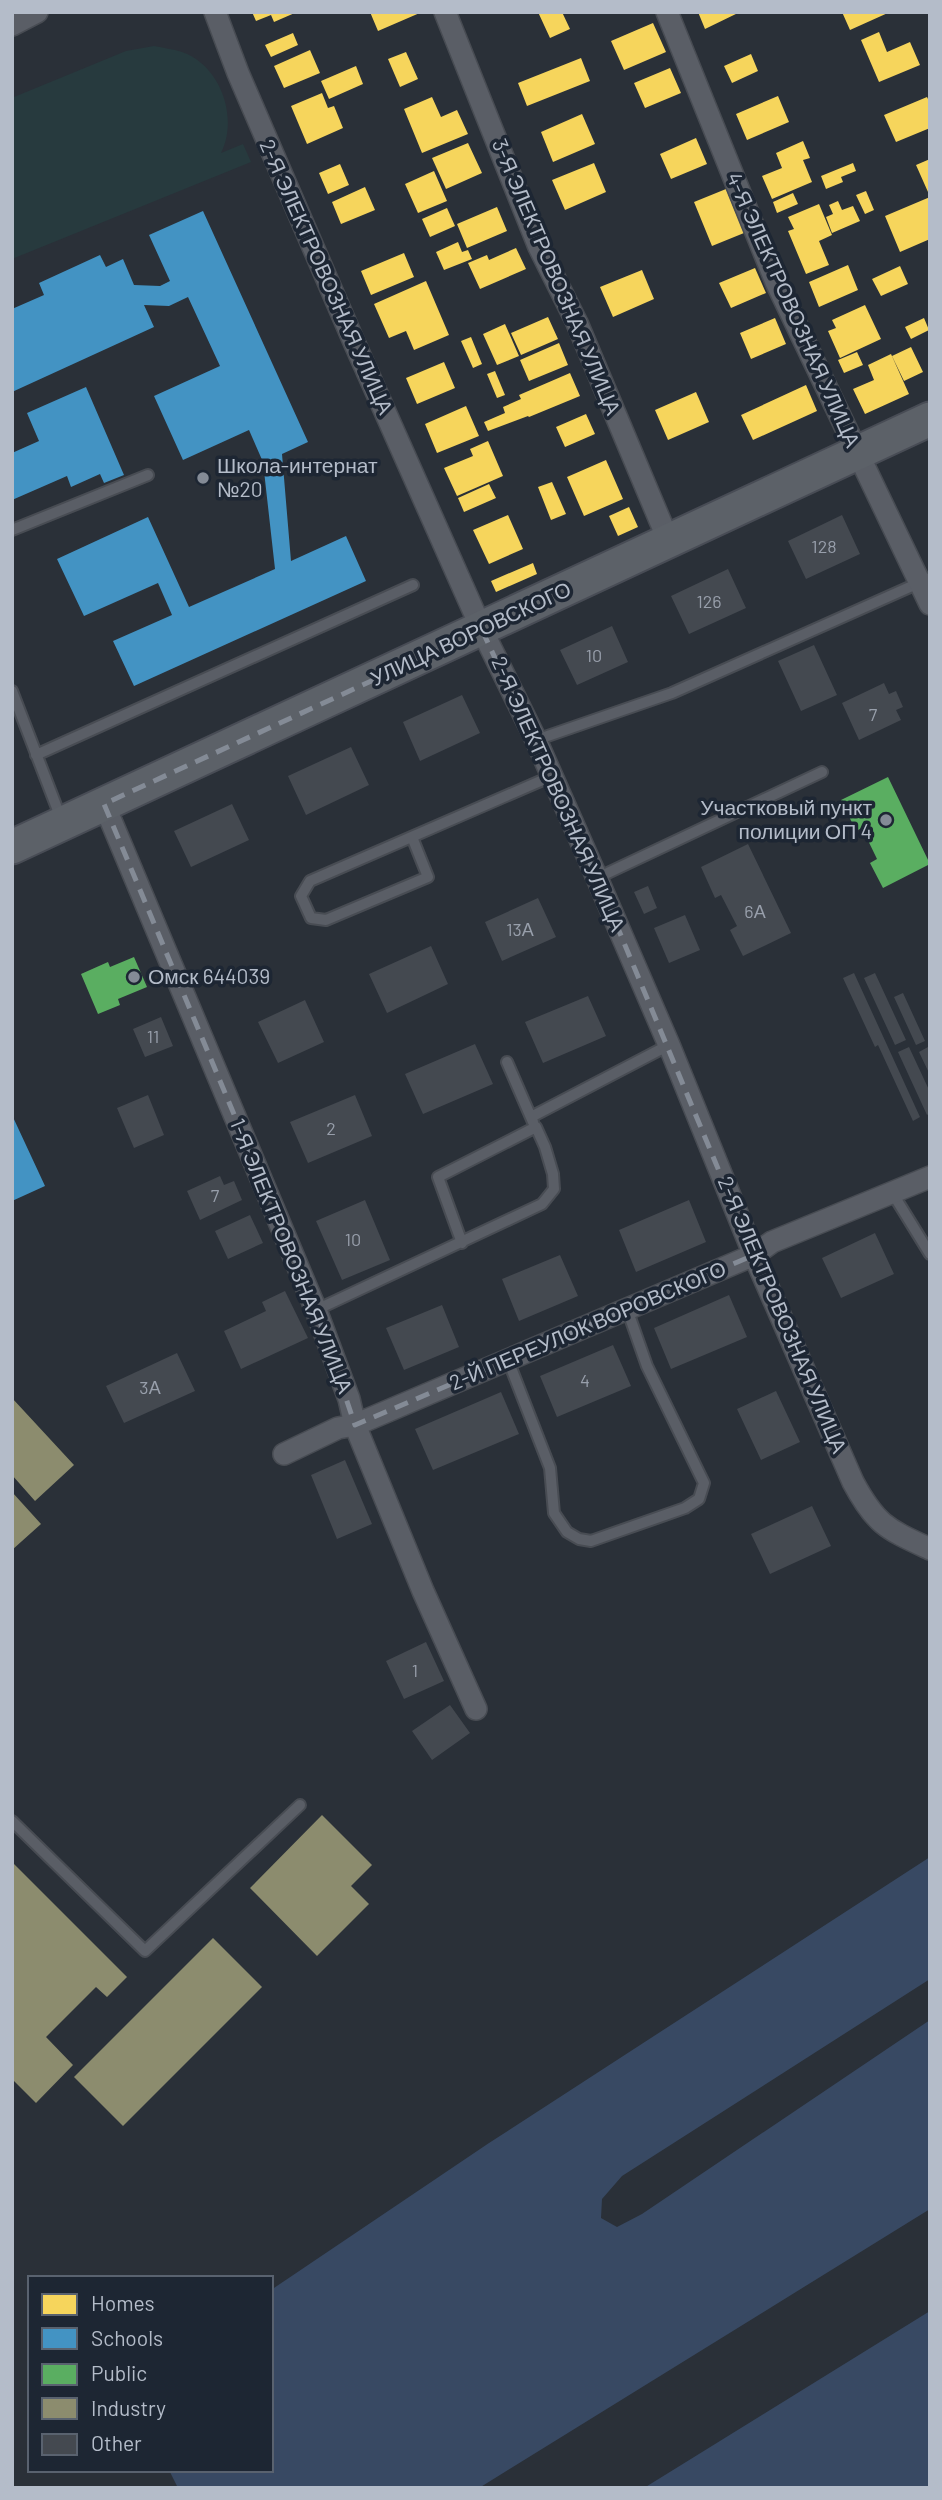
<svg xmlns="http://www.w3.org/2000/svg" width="942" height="2500" viewBox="0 0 942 2500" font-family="Barlow,sans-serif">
<rect width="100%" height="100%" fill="#2a3038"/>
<path fill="#273a3e" d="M 154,46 C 163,48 173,49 182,52 C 220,65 239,117 221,153 L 243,144 L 251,162 L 12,259 L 12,93 L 14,97 L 126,51 Z"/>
<path fill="#384963" d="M 930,1857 L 930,1979 L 622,2176 L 602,2199 L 601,2218 L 617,2227 L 642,2214 L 930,2020 L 930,2209 L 479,2488 L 178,2488 L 169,2470 L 271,2470 L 271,2290 L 489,2143 Z
M 930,2311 L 930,2488 L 644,2488 Z"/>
<path fill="#f6d55c" d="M 252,12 L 297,12 L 274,22 L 271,15 L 256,21 Z
M 370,12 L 422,12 L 378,31 Z
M 538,12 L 562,12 L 570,29 L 550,38 Z
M 698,12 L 740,12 L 705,29 Z
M 842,12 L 890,12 L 850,30 Z
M 653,23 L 666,52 L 624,70 L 611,41 Z
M 879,32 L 887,52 L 910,42 L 920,65 L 879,82 L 861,40 Z
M 293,33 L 298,45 L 271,57 L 265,45 Z
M 310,50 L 320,73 L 284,88 L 274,66 Z
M 406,52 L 418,79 L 400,87 L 388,59 Z
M 751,54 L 758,71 L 732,83 L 724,66 Z
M 581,58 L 590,81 L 527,106 L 518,83 Z
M 356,66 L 363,84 L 329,99 L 321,81 Z
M 670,68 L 681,93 L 645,108 L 634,83 Z
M 322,93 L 328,108 L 334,106 L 343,128 L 307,144 L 291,106 Z
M 778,96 L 789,122 L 747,140 L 736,114 Z
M 432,97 L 441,117 L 457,110 L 468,134 L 422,153 L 404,109 Z
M 927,97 L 930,103 L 930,128 L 896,142 L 884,115 Z
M 582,114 L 595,144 L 553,162 L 541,132 Z
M 696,138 L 707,164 L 671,179 L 660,154 Z
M 803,141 L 810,158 L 803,160 L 812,182 L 772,199 L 762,176 L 782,168 L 776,153 Z
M 468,143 L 482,173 L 446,189 L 432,158 Z
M 930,159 L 930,191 L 928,192 L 916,165 Z
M 594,163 L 606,192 L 565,210 L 552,180 Z
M 853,163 L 856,171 L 841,177 L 843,182 L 826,189 L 821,176 Z
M 340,164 L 349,185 L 328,194 L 319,173 Z
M 434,171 L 447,201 L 418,213 L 405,184 Z
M 365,187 L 375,210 L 341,224 L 332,202 Z
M 726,189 L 744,233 L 712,246 L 694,202 Z
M 866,191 L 874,210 L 865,214 L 856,195 Z
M 793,193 L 798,204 L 777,213 L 773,202 Z
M 930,197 L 930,239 L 900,252 L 885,216 Z
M 838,201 L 842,210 L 853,206 L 860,221 L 832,233 L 826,217 L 833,214 L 829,205 Z
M 819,204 L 832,235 L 819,241 L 829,265 L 806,274 L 788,231 L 794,229 L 788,217 Z
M 497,207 L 507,231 L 467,248 L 457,224 Z
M 447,208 L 455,226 L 430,237 L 422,219 Z
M 458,242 L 462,252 L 468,250 L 472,259 L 444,270 L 436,252 Z
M 516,248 L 526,269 L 480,289 L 468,263 L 487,255 L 489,260 Z
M 404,253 L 414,277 L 371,295 L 361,271 Z
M 848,265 L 858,290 L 819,307 L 809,282 Z
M 900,266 L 908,284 L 881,296 L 872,279 Z
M 755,268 L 766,293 L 731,308 L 719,283 Z
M 642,270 L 654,299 L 613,317 L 600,287 Z
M 426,281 L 449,335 L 414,350 L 406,331 L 389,338 L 374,304 Z
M 865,305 L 881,339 L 840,358 L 828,331 L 836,328 L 832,320 Z
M 548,317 L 558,339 L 521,355 L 511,333 Z
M 775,318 L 786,344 L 751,359 L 740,333 Z
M 924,318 L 929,330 L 911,339 L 905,327 Z
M 505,324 L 519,356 L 497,365 L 483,334 Z
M 471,337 L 482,364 L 473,368 L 461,341 Z
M 559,343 L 568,365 L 529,381 L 520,360 Z
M 911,347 L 923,372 L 904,381 L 892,356 Z
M 857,352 L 863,365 L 844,373 L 838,360 Z
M 891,354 L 909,394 L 865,414 L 853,389 L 874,380 L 868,365 Z
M 444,362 L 455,388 L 417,404 L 406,378 Z
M 495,371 L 505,395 L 497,398 L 487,374 Z
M 570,373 L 580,396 L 529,417 L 528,416 L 488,431 L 484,422 L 505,413 L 503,407 L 521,399 L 519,395 Z
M 806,385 L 817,411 L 753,440 L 741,415 Z
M 696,392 L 709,422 L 668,440 L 655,410 Z
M 466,406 L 479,436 L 437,453 L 425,424 Z
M 586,414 L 595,434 L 565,447 L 556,427 Z
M 488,441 L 503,476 L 457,496 L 444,468 L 473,456 L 470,449 Z
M 606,460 L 623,499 L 584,516 L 567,477 Z
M 552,482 L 566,514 L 551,520 L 538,487 Z
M 489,484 L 496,498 L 464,512 L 458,498 Z
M 629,507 L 638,527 L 618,536 L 609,516 Z
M 508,515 L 523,549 L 489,564 L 473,530 Z
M 533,563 L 537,574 L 496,592 L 491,581 Z"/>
<path fill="#4393c3" d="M 203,211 L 308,442 L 282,454 L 291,561 L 346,536 L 366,581 L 134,686 L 113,641 L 172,615 L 158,583 L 84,616 L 57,559 L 148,517 L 189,607 L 275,569 L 263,462 L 249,430 L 183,460 L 154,396 L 220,366 L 188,297 L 169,306 L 144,305 L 154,327 L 12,392 L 12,309 L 44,295 L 39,283 L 100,255 L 106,267 L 123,259 L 134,285 L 160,286 L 170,281 L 149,235 Z
M 86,387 L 124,475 L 104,483 L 100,474 L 71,487 L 67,476 L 12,500 L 12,453 L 39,441 L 27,413 Z
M 12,1115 L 45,1186 L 12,1201 Z"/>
<path fill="#5aae61" d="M 888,777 L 930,864 L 883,888 L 870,863 L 877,859 L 862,828 L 856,831 L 841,800 Z
M 134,957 L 147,987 L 118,999 L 120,1005 L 98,1014 L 81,974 L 108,962 L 110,967 Z"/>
<path fill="#8c8c6e" d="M 12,1398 L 74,1465 L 35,1501 L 12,1475 Z
M 12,1492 L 41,1524 L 12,1550 Z
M 322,1815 L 372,1865 L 351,1886 L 369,1904 L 317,1956 L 250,1888 Z
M 12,1862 L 127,1977 L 107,1997 L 96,1987 L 46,2037 L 73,2065 L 36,2103 L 12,2079 Z
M 213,1938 L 262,1987 L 123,2126 L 74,2077 Z"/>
<path fill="#444950" d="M 842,515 L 860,554 L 806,579 L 788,541 Z
M 728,569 L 746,608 L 689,634 L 671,596 Z
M 612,626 L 628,662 L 577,685 L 560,650 Z
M 814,645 L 837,695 L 801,711 L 778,661 Z
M 884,683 L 889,694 L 896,691 L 903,707 L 896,710 L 901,720 L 859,740 L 842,703 Z
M 462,695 L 480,733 L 420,761 L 403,722 Z
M 351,747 L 369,785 L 306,815 L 288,776 Z
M 232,804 L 249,840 L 191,867 L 174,831 Z
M 748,844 L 791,933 L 743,956 L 730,930 L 737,926 L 721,895 L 715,898 L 701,867 Z
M 648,886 L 657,908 L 644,914 L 634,892 Z
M 538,898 L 556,937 L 502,961 L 485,922 Z
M 685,915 L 700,950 L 669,963 L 654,928 Z
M 431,946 L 448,984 L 387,1013 L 369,974 Z
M 854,973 L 920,1117 L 913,1121 L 878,1045 L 875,1047 L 843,978 Z
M 875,973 L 906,1040 L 895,1045 L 864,978 Z
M 903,993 L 925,1041 L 916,1045 L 894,997 Z
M 588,996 L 606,1036 L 543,1063 L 525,1022 Z
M 305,1000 L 324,1042 L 278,1063 L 258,1022 Z
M 161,1017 L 173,1046 L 145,1057 L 133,1029 Z
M 475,1044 L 493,1084 L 423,1114 L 405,1074 Z
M 909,1047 L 930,1092 L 930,1113 L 927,1115 L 898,1052 Z
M 928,1047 L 930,1050 L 930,1075 L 919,1052 Z
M 148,1095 L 164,1135 L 134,1148 L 117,1108 Z
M 355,1095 L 372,1136 L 308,1163 L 290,1122 Z
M 220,1176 L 224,1185 L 234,1181 L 242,1200 L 200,1220 L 187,1191 Z
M 365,1200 L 390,1260 L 342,1280 L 316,1221 Z
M 689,1200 L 706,1242 L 636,1272 L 619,1230 Z
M 250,1215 L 263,1243 L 228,1259 L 215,1231 Z
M 875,1233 L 894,1274 L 841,1298 L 822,1258 Z
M 560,1255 L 578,1296 L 519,1321 L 502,1279 Z
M 285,1291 L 308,1338 L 241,1369 L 224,1331 L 266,1311 L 262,1302 Z
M 729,1295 L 747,1337 L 671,1369 L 654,1328 Z
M 442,1305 L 459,1347 L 404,1370 L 386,1328 Z
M 613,1345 L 631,1386 L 557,1417 L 540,1376 Z
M 177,1353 L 195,1391 L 124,1423 L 106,1386 Z
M 776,1391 L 800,1442 L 761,1460 L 737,1409 Z
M 501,1392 L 519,1434 L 433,1470 L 415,1429 Z
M 345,1460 L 372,1524 L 337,1539 L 311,1475 Z
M 812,1506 L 831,1546 L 770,1574 L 751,1534 Z
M 426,1642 L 444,1681 L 404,1699 L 386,1661 Z
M 450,1705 L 470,1733 L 432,1760 L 412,1731 Z"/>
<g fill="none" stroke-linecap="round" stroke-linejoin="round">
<g stroke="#484c53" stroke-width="14">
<path id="service" d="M 12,530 L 148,475
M 12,691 L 62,821
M 536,740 L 672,693 L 930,578
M 36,755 L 413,585
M 412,837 L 428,877 L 326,920 L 311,918 L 301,896 L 310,881 L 552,776
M 597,878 L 822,772
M 507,1062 L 533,1122
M 531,1117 L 669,1045
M 893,1194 L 930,1254
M 316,1310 L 542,1204 L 554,1189 L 553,1174 L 545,1147 L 536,1127 L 438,1177 L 462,1243
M 508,1360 L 550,1468 L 554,1513 L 567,1532 L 579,1539 L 591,1541 L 685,1508 L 699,1499 L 704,1483 L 647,1366 L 627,1309
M 12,1821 L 145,1951 L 300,1805"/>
</g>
<g stroke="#484c53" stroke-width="24">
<path id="minor" d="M 215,12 L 238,73 L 354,342 L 482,630 L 536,740 L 597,878 L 669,1045 L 754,1255 L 853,1482 C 876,1525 887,1529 930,1549
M 445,12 L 539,247 L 577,323 L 669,542
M 667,12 L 776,282 L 930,604
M 12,25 L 37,12
M 104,804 L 316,1310 L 349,1399 L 355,1425 L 423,1591 L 476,1709
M 284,1454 L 338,1428 L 355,1425 L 754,1255 L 772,1242 L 930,1177"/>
</g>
<g stroke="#484c55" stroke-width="37">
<path id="primary" d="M 12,847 L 930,419"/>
</g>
<use href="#service" stroke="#5a5e66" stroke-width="10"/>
<use href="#minor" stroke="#5a5e66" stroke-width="21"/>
<use href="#primary" stroke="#5c6168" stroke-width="33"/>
</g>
<path fill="none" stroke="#848b96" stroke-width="5" stroke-dasharray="14 9" stroke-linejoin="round" d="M 482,630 L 597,878 L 754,1255 L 355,1425 L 316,1310 L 104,804 Z"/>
<g fill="#848b96" stroke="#1d2633" stroke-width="2.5">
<circle cx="203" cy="478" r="7"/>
<circle cx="886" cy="820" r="7"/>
<circle cx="134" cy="977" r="7"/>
</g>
<g text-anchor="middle" stroke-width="7" stroke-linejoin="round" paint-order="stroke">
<g font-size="18" fill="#989fab">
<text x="824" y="553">128</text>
<text x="709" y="608">126</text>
<text x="594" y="662">10</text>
<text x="873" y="721">7</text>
<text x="755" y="918">6А</text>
<text x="520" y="936">13А</text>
<text x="153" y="1043">11</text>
<text x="331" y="1135">2</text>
<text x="215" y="1202">7</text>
<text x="353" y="1246">10</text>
<text x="585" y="1387">4</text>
<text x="150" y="1394">3А</text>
<text x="415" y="1677">1</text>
</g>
<g font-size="21" fill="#b4bcc9" stroke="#1d2633">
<text transform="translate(326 277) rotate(66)" y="7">2-Я ЭЛЕКТРОВОЗНАЯ УЛИЦА</text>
<text transform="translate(556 277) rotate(67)" y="7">3-Я ЭЛЕКТРОВОЗНАЯ УЛИЦА</text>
<text transform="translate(793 310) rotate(66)" y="7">4-Я ЭЛЕКТРОВОЗНАЯ УЛИЦА</text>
<text transform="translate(471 634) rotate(-25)" y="7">УЛИЦА ВОРОВСКОГО</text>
<text transform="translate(558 794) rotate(66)" y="7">2-Я ЭЛЕКТРОВОЗНАЯ УЛИЦА</text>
<text transform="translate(291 1256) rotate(68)" y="7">1-Я ЭЛЕКТРОВОЗНАЯ УЛИЦА</text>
<text transform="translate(782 1315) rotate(67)" y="7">2-Я ЭЛЕКТРОВОЗНАЯ УЛИЦА</text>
<text transform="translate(588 1326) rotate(-23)" y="7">2-Й ПЕРЕУЛОК ВОРОВСКОГО</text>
</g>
<g font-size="21" fill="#b4bcc9" stroke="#1d2633" text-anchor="start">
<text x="217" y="473">Школа-интернат<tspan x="217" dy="24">№20</tspan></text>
<text x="872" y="815" text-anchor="end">Участковый пункт<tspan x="872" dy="24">полиции ОП 4</tspan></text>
<text x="148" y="984">Омск 644039</text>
</g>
</g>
<rect width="942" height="2500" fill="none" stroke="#b4bcc9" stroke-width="28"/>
<rect x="28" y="2276" width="245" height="196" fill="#1d2633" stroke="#59626f" stroke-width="2"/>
<rect x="42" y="2294" width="35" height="21" fill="#f6d55c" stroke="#59626f" stroke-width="2"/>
<text x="91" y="2311" font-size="21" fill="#b4bcc9">Homes</text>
<rect x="42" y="2328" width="35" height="21" fill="#4393c3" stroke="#59626f" stroke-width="2"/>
<text x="91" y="2346" font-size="21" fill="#b4bcc9">Schools</text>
<rect x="42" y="2364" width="35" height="21" fill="#5aae61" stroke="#59626f" stroke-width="2"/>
<text x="91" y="2381" font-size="21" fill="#b4bcc9">Public</text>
<rect x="42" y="2398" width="35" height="21" fill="#8c8c6e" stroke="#59626f" stroke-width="2"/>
<text x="91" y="2416" font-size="21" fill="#b4bcc9">Industry</text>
<rect x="42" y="2434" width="35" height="21" fill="#444950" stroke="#59626f" stroke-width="2"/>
<text x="91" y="2451" font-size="21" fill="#b4bcc9">Other</text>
</svg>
